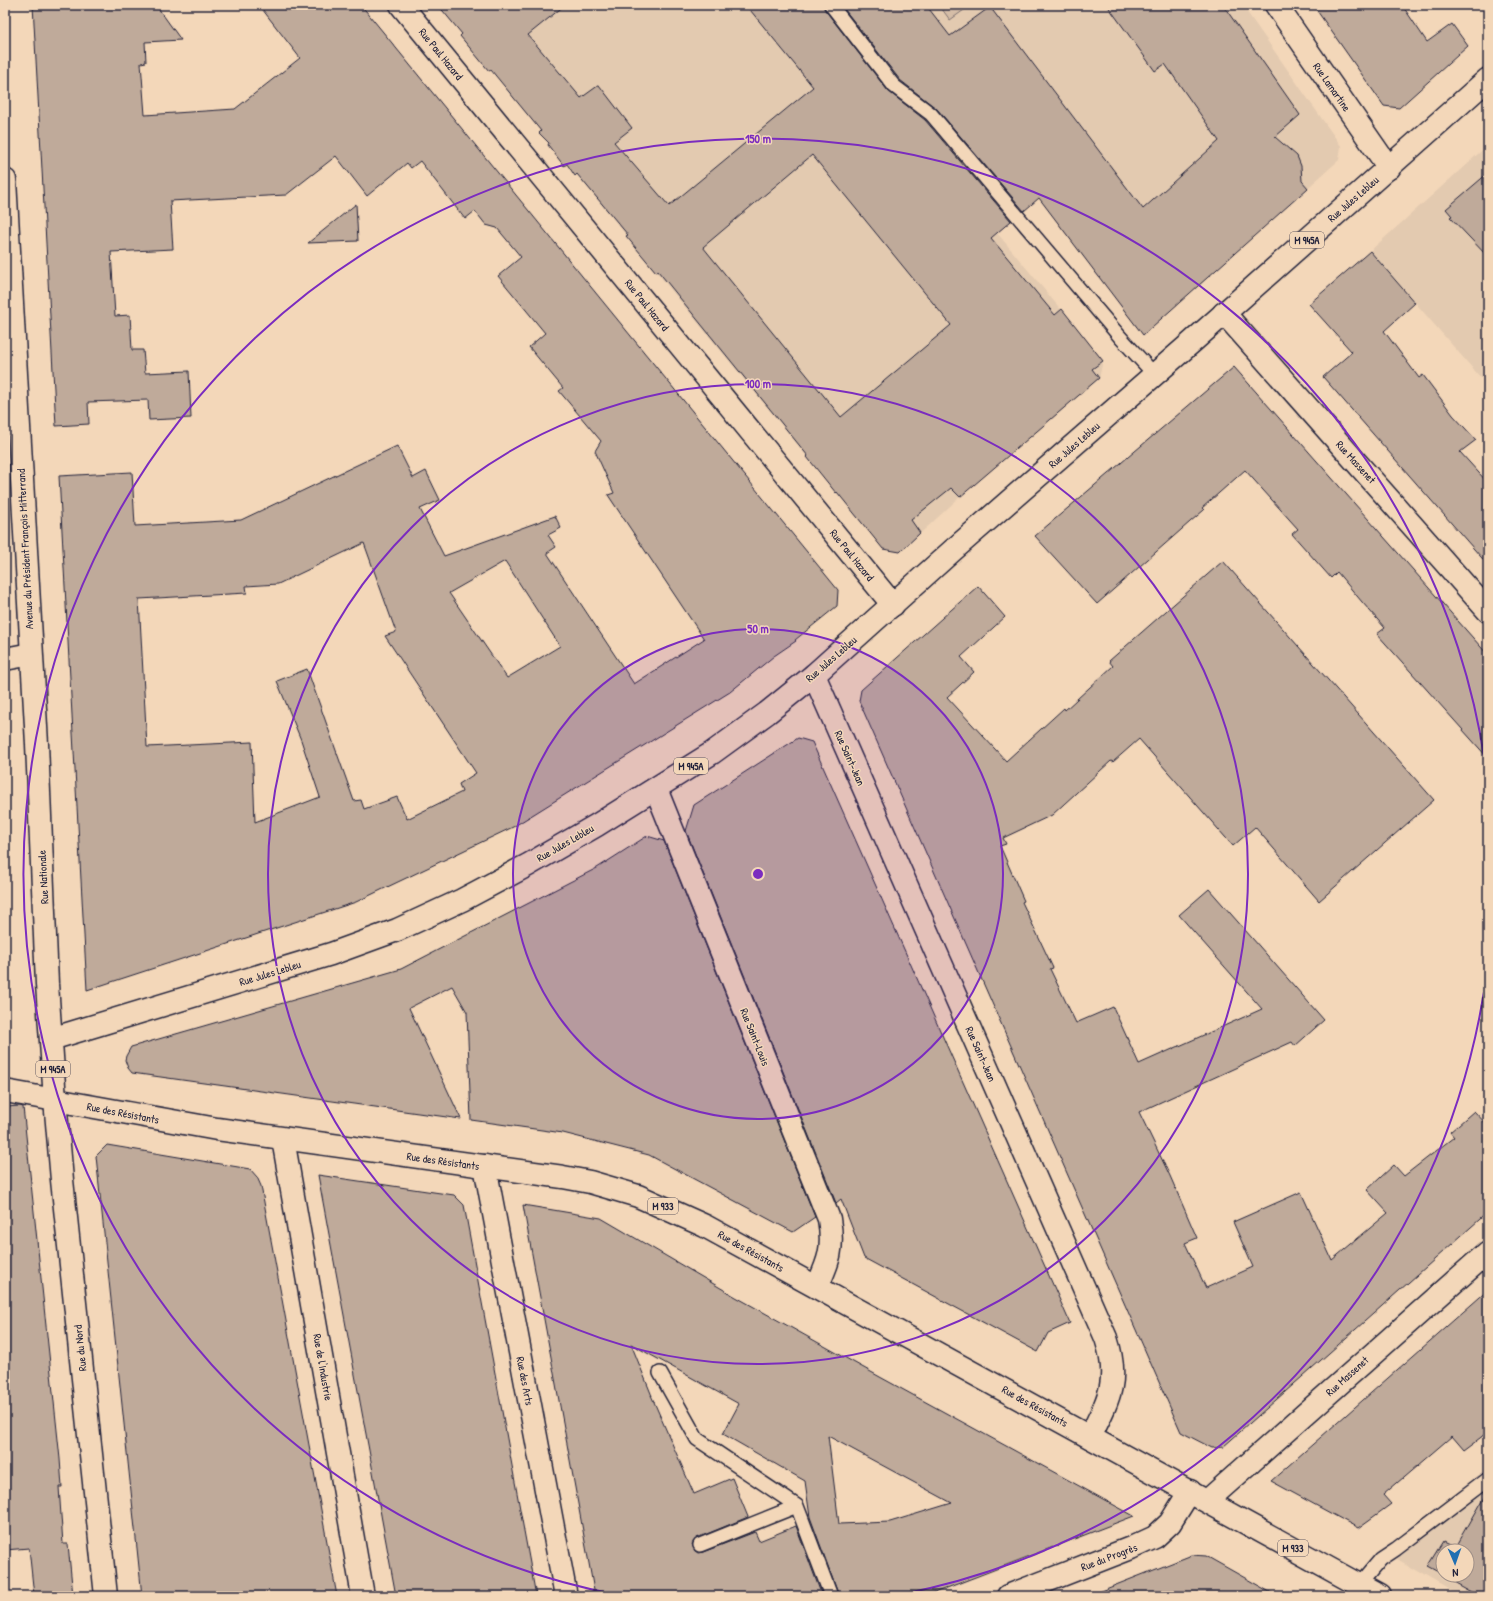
<svg xmlns="http://www.w3.org/2000/svg" width="1493" height="1601" viewBox="0 0 1493 1601" font-family="'Patrick Hand',sans-serif">
<rect width="100%" height="100%" fill="#f3d7b9"/>
<filter id="ink" filterUnits="userSpaceOnUse"><feTurbulence type="fractalNoise" baseFrequency=".025" numOctaves="2"/><feDisplacementMap in="SourceGraphic" scale="8" xChannelSelector="R" yChannelSelector="G"/><feConvolveMatrix kernelMatrix="1 2 1 2 8 2 1 2 1" color-interpolation-filters="sRGB"/></filter>
<g filter="url(#ink)">
<path fill="#e3cab0" fill-rule="evenodd" d="M 438,5 L 807,5 L 1103,360 L 1099,379 L 960,497 L 900,552 L 883,549 Z
M 892,5 L 1242,5 L 1341,146 L 1339,160 L 1143,335 Z
M 1488,145 L 1488,386 L 1370,251 Z
M 1488,1477 L 1488,1596 L 1461,1596 L 1397,1559 ZM 1443,1551 L 1467,1551 L 1467,1575 L 1443,1575 Z"/>
<path fill="#d5bda7" stroke="#7c7071" d="M 939,5 L 971,5 L 950,20 Z"/>
<path fill="#bfaa9a" stroke="#22223b" fill-rule="evenodd" d="M 33,5 L 156,5 L 181,40 L 145,42 L 146,62 L 141,63 L 145,115 L 235,109 L 300,58 L 259,5 L 361,5 L 838,590 L 837,606 L 795,640 L 796,641 L 774,656 L 730,692 L 513,827 L 356,902 L 87,990 L 59,476 L 132,472 L 135,526 L 241,520 L 397,446 L 413,478 L 426,471 L 440,500 L 420,509 L 444,556 L 555,516 L 561,528 L 548,535 L 556,547 L 547,553 L 634,684 L 704,639 L 608,495 L 614,493 L 595,451 L 601,441 L 559,391 L 563,388 L 529,347 L 545,333 L 498,276 L 521,257 L 497,228 L 486,225 L 475,211 L 465,219 L 420,161 L 411,168 L 407,163 L 367,196 L 336,156 L 286,195 L 170,201 L 173,249 L 111,252 L 115,316 L 130,315 L 132,350 L 143,350 L 145,373 L 189,371 L 191,418 L 149,420 L 148,400 L 88,402 L 89,424 L 56,426 ZM 364,543 L 396,632 L 385,636 L 476,773 L 459,784 L 462,792 L 407,819 L 397,797 L 364,809 L 361,800 L 354,801 L 307,669 L 277,681 L 301,740 L 320,797 L 255,822 L 252,742 L 147,747 L 139,599 L 247,593 L 246,586 L 278,584 ZM 505,561 L 560,646 L 507,678 L 449,593 Z
M 438,5 L 565,5 L 528,35 L 581,98 L 599,85 L 632,128 L 614,142 L 669,206 L 813,87 L 746,5 L 823,5 L 825,10 L 888,91 L 925,120 L 1011,221 L 991,238 L 1055,315 L 1062,309 L 1103,361 L 1092,369 L 1099,378 L 960,497 L 951,488 L 911,520 L 920,533 L 900,552 L 883,549 L 837,492 L 836,493 L 807,457 L 808,456 L 658,271 L 656,272 L 626,236 L 628,235 L 577,174 L 575,176 L 567,164 L 564,166 L 548,145 L 549,143 L 539,133 L 541,131 L 491,70 L 489,71 L 460,36 L 462,34 ZM 812,155 L 951,325 L 841,417 L 703,247 Z
M 841,5 L 926,5 L 950,36 L 990,7 L 1143,209 L 1219,141 L 1165,64 L 1155,71 L 1107,5 L 1223,5 L 1300,115 L 1275,137 L 1297,156 L 1301,166 L 1302,181 L 1308,188 L 1143,335 L 1039,198 L 1024,211 L 937,109 L 900,80 Z
M 1313,5 L 1402,5 L 1427,42 L 1452,24 L 1468,46 L 1399,108 L 1384,106 Z
M 1488,173 L 1488,257 L 1450,217 L 1452,216 L 1446,209 Z
M 356,204 L 358,241 L 308,243 Z
M 1370,251 L 1415,303 L 1384,331 L 1419,378 L 1423,375 L 1453,415 L 1476,440 L 1460,452 L 1488,483 L 1488,565 L 1323,377 L 1352,352 L 1309,304 Z
M 1234,367 L 1488,655 L 1488,758 L 1377,634 L 1385,628 L 1362,602 L 1337,572 L 1331,578 L 1292,534 L 1298,529 L 1245,470 L 1202,508 L 1204,510 L 1190,522 L 1097,604 L 1035,536 Z
M 1223,561 L 1434,800 L 1319,901 L 1255,827 L 1233,846 L 1139,739 L 1113,762 L 1111,761 L 1052,815 L 1003,838 L 1006,844 L 1000,846 L 1024,901 L 1022,902 L 1053,968 L 1050,969 L 1076,1023 L 1113,1007 L 1139,1064 L 1262,1009 L 1179,915 L 1209,889 L 1324,1020 L 1295,1046 L 1292,1042 L 1139,1112 L 1170,1176 L 1197,1238 L 1185,1243 L 1206,1288 L 1253,1267 L 1233,1222 L 1301,1192 L 1332,1260 L 1388,1213 L 1367,1190 L 1394,1165 L 1404,1176 L 1454,1137 L 1450,1132 L 1474,1111 L 1488,1126 L 1488,1212 L 1223,1447 L 1212,1448 L 1181,1432 L 859,701 L 861,690 L 978,586 L 1005,617 L 961,657 L 974,672 L 947,697 L 1006,761 L 1064,708 L 1065,710 L 1113,666 L 1109,661 Z
M 798,738 L 812,742 L 1070,1323 L 1048,1333 L 1038,1352 L 864,1258 L 841,1199 L 836,1203 L 686,831 L 694,805 Z
M 647,836 L 664,841 L 815,1217 L 793,1232 L 649,1155 L 563,1133 L 471,1120 L 467,1012 L 452,986 L 409,1008 L 461,1119 L 132,1073 L 128,1068 L 125,1060 L 126,1056 L 131,1047 L 401,969 L 597,868 Z
M 20,1106 L 23,1107 L 60,1459 L 62,1487 L 59,1487 L 63,1544 L 68,1544 L 73,1596 L 34,1596 L 29,1548 L 5,1550 L 5,1107 Z
M 107,1145 L 250,1169 L 257,1177 L 261,1186 L 337,1596 L 142,1596 L 96,1156 Z
M 318,1175 L 454,1195 L 464,1205 L 536,1596 L 396,1596 Z
M 523,1205 L 601,1218 L 736,1297 L 880,1377 L 1134,1516 L 926,1596 L 839,1596 L 810,1517 L 805,1481 L 723,1434 L 739,1404 L 631,1344 L 652,1396 L 651,1395 L 694,1494 L 732,1478 L 748,1517 L 697,1538 L 692,1544 L 695,1551 L 698,1553 L 703,1552 L 755,1532 L 759,1541 L 796,1526 L 822,1596 L 595,1596 ZM 828,1436 L 952,1503 L 890,1522 L 839,1524 Z
M 1488,1290 L 1488,1432 L 1464,1450 L 1452,1436 L 1383,1495 L 1391,1504 L 1358,1528 L 1271,1481 Z
M 1488,1491 L 1488,1596 L 1481,1596 L 1443,1575 L 1467,1575 L 1467,1551 L 1443,1551 L 1443,1575 L 1428,1567 L 1444,1541 L 1456,1547 Z
M 1192,1555 L 1206,1556 L 1277,1596 L 1094,1596 L 1093,1594 Z"/>
<g fill="none" stroke-linecap="round" stroke-linejoin="round">
<g stroke="#22223b" stroke-width="16">
<path id="service" d="M 831,5 L 894,86 L 931,114 L 1121,338 L 1154,374
M 660,1373 L 697,1439 L 797,1506 L 831,1596
M 700,1545 L 797,1506
M 1359,1585 L 1381,1559 L 1396,1549 L 1488,1479"/>
</g>
<g stroke="#22223b" stroke-width="25">
<path id="minor" d="M 401,5 L 893,605
M 1276,5 L 1389,168
M 1224,313 L 1488,611
M 5,659 L 31,654
M 814,675 L 1106,1338 C 1120,1381 1109,1398 1090,1437
M 656,789 L 829,1219 C 834,1248 829,1261 817,1287
M 55,1100 L 62,1180 L 106,1596
M 283,1139 L 363,1596
M 485,1166 L 566,1596
M 1207,1501 L 1488,1252
M 1008,1596 L 1131,1548 L 1155,1537 L 1170,1523 L 1190,1491"/>
</g>
<g stroke="#22223b" stroke-width="25">
<path id="primary" d="M 5,180 L 37,744 L 47,984 L 55,1100
M 51,1039 L 331,954 L 397,930 L 462,900 L 528,865 L 597,825 L 712,753 L 767,713 L 814,675 L 952,551 L 1192,342 L 1488,79
M 5,1091 L 217,1129 L 563,1177 L 590,1182 L 638,1196 L 705,1226 L 1379,1596"/>
</g>
<use href="#service" stroke="#f3d7b9" stroke-width="13"/>
<use href="#minor" stroke="#f3d7b9" stroke-width="22"/>
<use href="#primary" stroke="#f3d7b9" stroke-width="22"/>
</g>
</g>
<circle cx="758" cy="874" r="245" fill="#7b2cbf" fill-opacity=".12"/>
<g fill="none" stroke="#7b2cbf" stroke-width="2">
<circle cx="758" cy="874" r="245"/>
<circle cx="758" cy="874" r="490"/>
<path d="M1488 964A735 735 0 0 1 898 1595M618 1595A735 735 0 1 1 1488 784"/>
</g>
<g text-anchor="middle" stroke-width="3" stroke-linejoin="round" paint-order="stroke">
<g fill="#f3d7b9" stroke="#615861" stroke-width="1">
<rect x="1290" y="232" width="34" height="16" rx="3"/>
<rect x="674" y="758" width="34" height="16" rx="3"/>
<rect x="36" y="1061" width="34" height="16" rx="3"/>
<rect x="648" y="1198" width="30" height="16" rx="3"/>
<rect x="1278" y="1540" width="30" height="16" rx="3"/>
</g>
<g font-size="10" font-weight="bold" fill="#22223b">
<text x="1307" y="244">M 945A</text>
<text x="691" y="770">M 945A</text>
<text x="53" y="1073">M 945A</text>
<text x="663" y="1210">M 933</text>
<text x="1293" y="1552">M 933</text>
</g>
<g font-size="11" fill="#22223b" stroke="#f3d7b9">
<text transform="translate(441 54) rotate(51)" y="4">Rue Paul Hazard</text>
<text transform="translate(1332 87) rotate(55)" y="4">Rue Lamartine</text>
<text transform="translate(1353 199) rotate(-41)" y="4">Rue Jules Lebleu</text>
<text transform="translate(647 305) rotate(51)" y="4">Rue Paul Hazard</text>
<text transform="translate(1074 445) rotate(-41)" y="4">Rue Jules Lebleu</text>
<text transform="translate(1356 462) rotate(48)" y="4">Rue Massenet</text>
<text transform="translate(25 549) rotate(-93)" y="4">Avenue du Président François Mitterrand</text>
<text transform="translate(852 555) rotate(51)" y="4">Rue Paul Hazard</text>
<text transform="translate(831 659) rotate(-41)" y="4">Rue Jules Lebleu</text>
<text transform="translate(850 758) rotate(66)" y="4">Rue Saint-Jean</text>
<text transform="translate(565 843) rotate(-30)" y="4">Rue Jules Lebleu</text>
<text transform="translate(43 877) rotate(-93)" y="4">Rue Nationale</text>
<text transform="translate(270 973) rotate(-17)" y="4">Rue Jules Lebleu</text>
<text transform="translate(755 1037) rotate(68)" y="4">Rue Saint-Louis</text>
<text transform="translate(981 1054) rotate(66)" y="4">Rue Saint-Jean</text>
<text transform="translate(123 1113) rotate(11)" y="4">Rue des Résistants</text>
<text transform="translate(443 1161) rotate(8)" y="4">Rue des Résistants</text>
<text transform="translate(751 1251) rotate(29)" y="4">Rue des Résistants</text>
<text transform="translate(80 1348) rotate(-96)" y="4">Rue du Nord</text>
<text transform="translate(323 1367) rotate(80)" y="4">Rue de l'Industrie</text>
<text transform="translate(1347 1376) rotate(-42)" y="4">Rue Massenet</text>
<text transform="translate(525 1381) rotate(79)" y="4">Rue des Arts</text>
<text transform="translate(1035 1406) rotate(29)" y="4">Rue des Résistants</text>
<text transform="translate(1109 1557) rotate(-21)" y="4">Rue du Progrès</text>
</g>
</g>
<circle cx="758" cy="874" r="6" fill="#7b2cbf" stroke="#f3d7b9" stroke-width="2"/>
<g font-size="12" text-anchor="middle" font-weight="bold" fill="#7b2cbf" stroke="#f3d7b9" stroke-width="3" stroke-linejoin="round" paint-order="stroke">
<text x="758" y="143">150 m</text>
<text x="758" y="388">100 m</text>
<text x="758" y="633">50 m</text>
</g>
<rect width="1493" height="1601" fill="none" stroke="#f3d7b9" stroke-width="20"/>
<rect x="10" y="10" width="1473" height="1581" fill="none" stroke="#22223b" stroke-width="1.5" filter="url(#ink)"/>
<g transform="translate(1455 1563) rotate(178)"><circle r="19" fill="#f3d7b9" stroke="#9f8f87"/>
<path d="M0-3L7 15L0 10L-7 15Z" fill="#1f6fb2"/>
<text y="-6" font-size="11" font-weight="bold" text-anchor="middle" fill="#22223b">N</text>
</g>
</svg>
